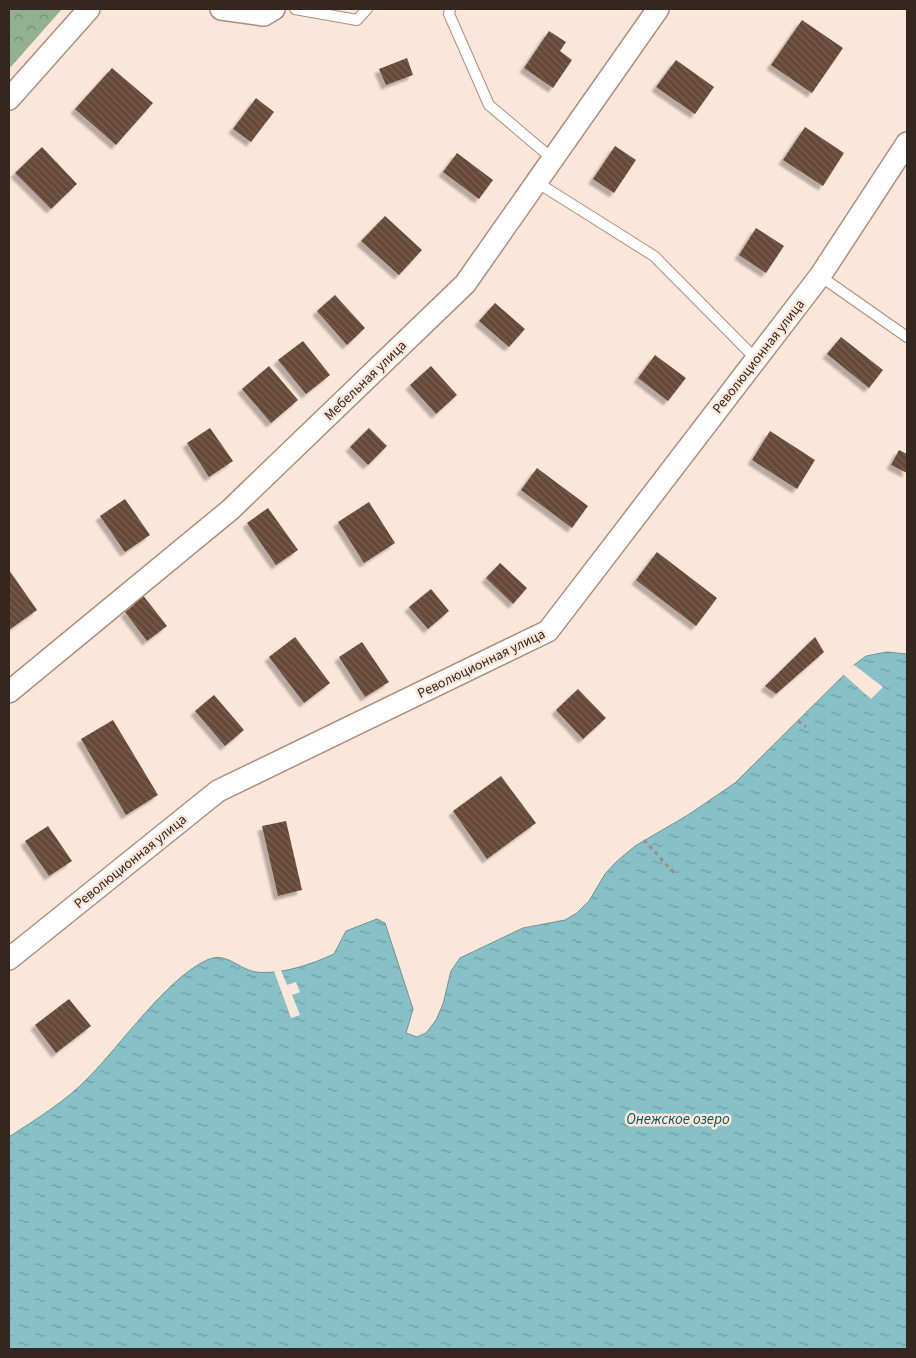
<svg xmlns="http://www.w3.org/2000/svg" width="916" height="1358" viewBox="0 0 916 1358" font-family="'Source Sans 3',sans-serif">
<defs>
<pattern id="forest-crowns" width="20" height="18" patternUnits="userSpaceOnUse" patternTransform="scale(1.25)"><rect width="20" height="18" fill="#91b18f"/><path d="M2 6a3 3 0 1 1 6 0M12 15a3 3 0 1 1 6 0" fill="none" stroke="#779074"/></pattern>
<pattern id="water-ripples" width="26" height="14" patternUnits="userSpaceOnUse" patternTransform="scale(1.25)"><rect width="26" height="14" fill="#87c1c7"/><path d="M2 4q2-2 4 0t4 0M15 11q2-2 4 0t4 0" fill="none" stroke="#6f9da1"/></pattern>
<pattern id="building-back-hatch" width="6" height="6" patternUnits="userSpaceOnUse" patternTransform="scale(1.25)"><rect width="6" height="6" fill="#664938"/><path d="M-1 5l2 2M0 0l6 6M5-1l2 2" fill="none" stroke="#786052"/></pattern>
<filter id="shadow"><feDropShadow dx="-4.5" dy="4.5" stdDeviation="1" flood-color="#0004"/></filter>
</defs>
<rect width="100%" height="100%" fill="#fbe6da"/>
<path fill="url(#forest-crowns)" d="M 9,9 L 62,9 L 9,69 Z"/>
<path fill="url(#water-ripples)" stroke="#6e9395" d="M 887,652 L 907,654 L 907,1349 L 9,1349 L 9,1137 C 36,1119 65,1102 88,1078 C 120,1046 167,978 207,960 C 226,951 238,969 256,972 C 281,975 312,964 334,954 L 346,931 L 377,919 L 385,923 L 413,1009 L 406,1033 L 417,1037 L 426,1033 L 436,1020 L 443,1004 L 451,971 L 460,958 L 523,928 L 565,920 L 577,913 L 589,901 L 605,874 L 616,862 L 635,846 L 688,815 L 735,783 L 854,665 L 866,656 Z"/>
<path fill="#fbe6da" d="M 854,665 L 883,687 L 871,699 L 843,674 Z
M 281,970 L 287,985 L 296,982 L 300,992 L 292,995 L 300,1015 L 291,1018 L 274,971 Z"/>
<path fill="url(#building-back-hatch)" filter="url(#shadow)" d="M 802,20 L 843,48 L 812,93 L 771,65 Z
M 549,31 L 566,42 L 560,51 L 572,60 L 553,88 L 524,68 Z
M 407,58 L 413,75 L 386,85 L 379,69 Z
M 676,60 L 714,87 L 695,114 L 656,87 Z
M 112,68 L 153,103 L 116,145 L 75,109 Z
M 256,98 L 274,112 L 251,142 L 233,129 Z
M 805,127 L 844,153 L 823,186 L 783,160 Z
M 615,146 L 636,160 L 614,193 L 593,179 Z
M 42,147 L 77,184 L 51,209 L 15,173 Z
M 457,153 L 493,180 L 479,199 L 443,172 Z
M 385,216 L 422,250 L 399,275 L 361,241 Z
M 756,228 L 784,246 L 766,273 L 739,255 Z
M 335,295 L 365,328 L 347,345 L 317,311 Z
M 495,303 L 525,329 L 509,347 L 479,321 Z
M 841,337 L 883,370 L 869,388 L 827,354 Z
M 303,341 L 330,375 L 306,394 L 278,360 Z
M 655,355 L 686,378 L 668,401 L 638,378 Z
M 269,366 L 298,400 L 271,423 L 242,389 Z
M 431,366 L 457,395 L 436,414 L 410,385 Z
M 210,428 L 233,461 L 209,477 L 187,443 Z
M 369,428 L 387,446 L 368,465 L 350,447 Z
M 770,431 L 815,460 L 797,489 L 752,460 Z
M 899,450 L 907,454 L 907,473 L 891,465 Z
M 537,468 L 588,506 L 572,528 L 521,490 Z
M 125,499 L 150,535 L 125,552 L 100,516 Z
M 369,502 L 395,543 L 364,563 L 338,522 Z
M 268,508 L 298,550 L 276,565 L 247,523 Z
M 657,552 L 717,598 L 696,626 L 636,580 Z
M 500,563 L 527,588 L 513,604 L 486,578 Z
M 9,570 L 37,610 L 9,630 Z
M 431,589 L 449,611 L 428,629 L 409,607 Z
M 142,594 L 167,626 L 147,641 L 125,612 L 134,605 L 132,602 Z
M 295,637 L 330,683 L 304,703 L 269,657 Z
M 815,637 L 824,652 L 776,694 L 765,686 Z
M 362,642 L 389,682 L 365,697 L 339,657 Z
M 578,689 L 606,718 L 583,739 L 556,710 Z
M 214,695 L 244,730 L 225,746 L 195,711 Z
M 113,720 L 158,795 L 126,815 L 81,739 Z
M 501,776 L 536,823 L 487,859 L 453,811 Z
M 286,821 L 302,890 L 278,896 L 262,826 Z
M 48,826 L 72,861 L 49,876 L 25,841 Z
M 69,999 L 91,1026 L 56,1053 L 35,1025 Z"/>
<g fill="none" stroke-linecap="round" stroke-linejoin="round">
<g stroke="#af8e7c" stroke-width="12">
<path id="lane" d="M 295,9 L 357,20 L 367,9
M 450,9 L 449,14 L 489,105 L 554,160
M 538,183 L 654,256 L 756,359
M 820,276 L 907,337"/>
</g>
<g stroke="#af8e7c" stroke-width="24">
<path id="street" d="M 221,9 L 264,15 L 274,9
M 9,99 L 89,9
M 9,692 L 230,510 L 465,284 L 658,9
M 9,959 L 218,791 L 548,631 L 820,276 L 907,143"/>
</g>
<path stroke="#9e8d83" stroke-width="3" stroke-dasharray="4 4" stroke-linecap="butt" d="M 798,721 L 806,727
M 644,840 L 674,873"/>
<use href="#lane" stroke="#fff" stroke-width="10"/>
<use href="#street" stroke="#fff" stroke-width="21"/>
</g>
<g text-anchor="middle" stroke-width="5" stroke-linejoin="round" paint-order="stroke">
<g font-size="14" fill="#34271f" stroke="#fbe6da">
<text transform="translate(758 356) rotate(-52)" y="5">Революционная улица</text>
<text transform="translate(365 380) rotate(-44)" y="5">Мебельная улица</text>
<text transform="translate(481 663) rotate(-26)" y="5">Революционная улица</text>
<text transform="translate(130 861) rotate(-39)" y="5">Революционная улица</text>
</g>
<g font-size="15" font-style="italic" fill="#005a61" stroke="#fbe6da">
<text x="678" y="1124">Онежское озеро</text>
</g>
</g>
<rect width="916" height="1358" fill="none" stroke="#34271f" stroke-width="20"/>
</svg>
